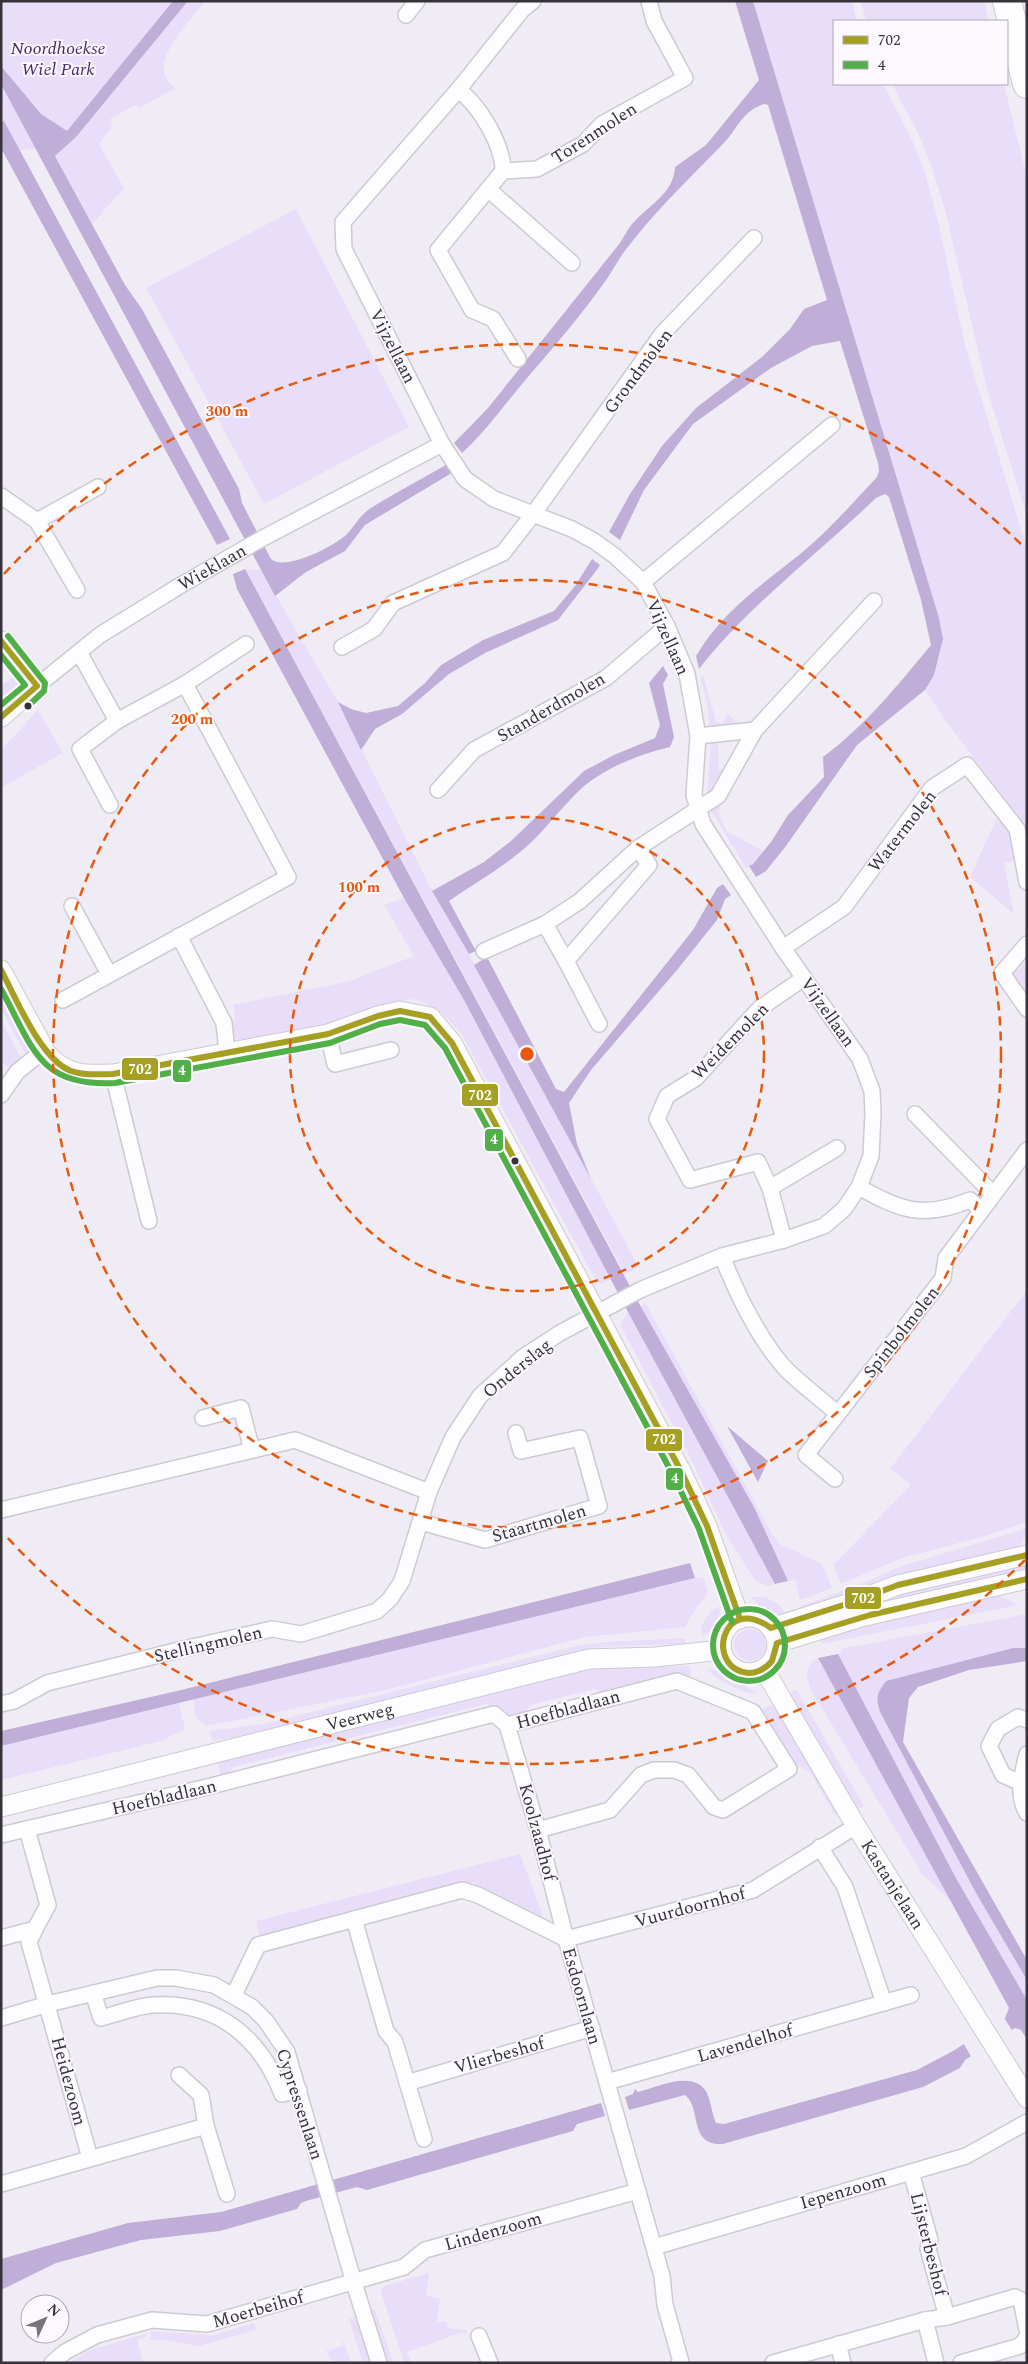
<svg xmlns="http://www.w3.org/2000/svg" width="1028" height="2364" viewBox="0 0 1028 2364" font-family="Spectral,serif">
<rect width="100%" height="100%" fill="#f0ecf6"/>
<path fill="#e9def9" d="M 1,1 L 176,1 L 60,147 L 1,152 Z
M 188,1 L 206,1 C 193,17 156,54 165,76 C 167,80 172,85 175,89 L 138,108 L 136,105 L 110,119 L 113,126 L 99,144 L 124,188 L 92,224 L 55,156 L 76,137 Z
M 753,1 L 852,1 L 857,21 L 834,21 L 834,84 L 883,84 L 913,142 L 925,173 L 938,221 L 965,345 L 1027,549 L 1027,839 L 1023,826 L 1014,811 L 943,717 L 925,690 C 939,665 944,646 939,618 Z
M 861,1 L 984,1 L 989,21 L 866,21 Z
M 892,84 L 1004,84 L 1027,178 L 1027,517 L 987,389 L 946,214 L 931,165 L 920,137 Z
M 296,209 L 409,427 L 264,504 L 146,288 Z
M 245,569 L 261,570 L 338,702 L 432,891 L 469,954 L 639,1267 L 625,1274 Z
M 18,674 C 24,689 12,696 1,704 L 1,685 Z
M 703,675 L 716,721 L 721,724 L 728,714 L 742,727 L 710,729 L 706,697 L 700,677 Z
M 38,710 L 63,753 L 1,788 L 1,750 Z
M 711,742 L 718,742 L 719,769 L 725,769 L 713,794 L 707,795 Z
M 718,803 L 721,807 L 718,812 L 726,831 L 763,851 L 753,864 L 746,868 L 712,812 L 710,805 Z
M 998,815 L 1009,828 L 1016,861 L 1004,863 L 1014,914 L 970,877 Z
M 404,898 L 464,1000 L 611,1279 L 601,1284 L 594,1277 L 462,1035 C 446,1017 433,1001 408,999 L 331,1023 L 238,1040 L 232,1036 L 235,1013 L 233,1005 L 350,981 L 414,956 L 384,905 Z
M 1027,960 L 1027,1002 L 1010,978 Z
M 1,987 L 31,1045 L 29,1051 L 25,1053 L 1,1009 Z
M 1,1020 L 22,1060 L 11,1069 L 1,1061 Z
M 1027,1290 L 1027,1522 L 985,1536 L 902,1558 L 841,1584 L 833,1565 L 911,1485 L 890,1469 Z
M 646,1304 L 771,1532 L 780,1544 L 822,1564 L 832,1588 L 800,1600 L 795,1579 L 788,1581 L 755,1509 L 641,1306 Z
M 628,1312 L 775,1584 L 769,1586 L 756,1582 L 726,1535 L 692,1461 L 620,1325 Z
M 1027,1528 L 1027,1536 L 1010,1555 L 804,1613 L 801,1606 L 861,1584 L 902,1566 Z
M 1027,1560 L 1027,1574 L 808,1627 L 896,1592 Z
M 695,1578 L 703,1578 L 708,1592 L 690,1617 L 686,1627 L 585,1637 L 386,1690 L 206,1726 L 196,1717 L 193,1699 Z
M 992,1592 L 1019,1605 L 821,1644 L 820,1637 Z
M 751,1597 C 766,1595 779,1601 786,1615 C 771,1614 761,1608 751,1597 Z
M 719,1607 C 722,1620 714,1632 701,1636 C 701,1622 707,1613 719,1607 Z
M 1027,1614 L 1027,1648 L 1013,1648 L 887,1681 L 876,1699 L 880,1712 L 976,1893 L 1027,1980 L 1027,2000 L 957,1880 L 838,1654 L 844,1648 Z
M734 1645a16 16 0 1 1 32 0a16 16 0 1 1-32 0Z
M 685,1638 L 686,1643 L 677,1644 L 602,1647 L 250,1734 L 213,1741 L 210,1731 L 263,1724 L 576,1646 L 606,1642 Z
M 818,1658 L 952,1902 L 923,1875 L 812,1692 C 806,1678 803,1666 818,1658 Z
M 690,1666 L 691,1673 L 689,1680 L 603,1693 L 595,1689 L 530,1705 L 524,1713 L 511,1716 L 487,1704 L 233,1767 L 228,1775 L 221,1776 L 218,1762 L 234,1759 L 253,1750 L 585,1669 Z
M 707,1668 L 720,1672 L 757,1693 C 746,1695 712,1679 707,1668 Z
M 796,1689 L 864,1806 L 858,1810 L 790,1693 Z
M 179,1703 L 185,1729 L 161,1741 L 1,1780 L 1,1746 Z
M 772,1704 L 780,1713 L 840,1812 L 835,1815 L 811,1774 L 792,1761 L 760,1711 Z
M 520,1854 L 544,1919 L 472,1883 L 352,1913 L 262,1945 L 256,1921 Z
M 429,2273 L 426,2296 L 440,2298 L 437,2321 L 448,2322 L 447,2328 L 467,2330 L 467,2333 L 464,2335 L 463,2332 L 407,2352 L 411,2363 L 404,2363 L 381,2292 L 384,2286 Z
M 375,2310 L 391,2356 L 393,2363 L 388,2363 L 386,2357 L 371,2311 Z
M 355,2316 L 370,2362 L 370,2363 L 363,2363 L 362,2361 L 349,2319 Z
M 254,2323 L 256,2330 L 199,2346 L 165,2340 L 150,2340 L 151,2331 L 214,2335 Z
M 147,2333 L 146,2337 L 137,2340 L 143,2363 L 68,2363 L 90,2350 Z
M 342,2342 L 344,2342 L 351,2363 L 338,2363 L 329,2358 L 325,2347 L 328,2351 L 343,2346 Z"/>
<path fill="#bfafd8" d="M 173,1 L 188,1 L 76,137 L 55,156 L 125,285 L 142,309 L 239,489 L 242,503 L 271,559 C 285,572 337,545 348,533 C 355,525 359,517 368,510 C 394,493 422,479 449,463 L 455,471 L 365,525 L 345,551 L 306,572 L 275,596 L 1,84 L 1,66 L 41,114 L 67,131 Z
M 735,1 L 753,1 L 939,618 L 943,639 L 934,675 L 925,690 L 857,745 L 786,846 L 766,871 L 756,877 L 749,866 L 753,864 L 771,842 L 788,815 L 824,777 L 823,757 C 865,726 898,685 931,645 L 921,600 L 889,497 L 885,494 L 876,498 C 817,555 750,604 699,669 L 696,656 C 721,613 761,585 799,555 C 827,532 852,504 877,477 L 879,471 L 878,463 L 840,341 L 812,346 L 771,368 L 693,424 L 644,490 L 620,540 L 609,532 L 630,494 L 662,446 L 696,408 L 762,357 L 790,329 L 804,309 L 827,300 L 768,105 L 764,104 C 742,111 737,130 722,145 C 688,180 653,213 624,252 C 616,263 610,276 601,287 C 577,321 549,352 522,384 C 502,408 485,432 462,453 L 454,443 L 488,408 L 620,243 C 624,237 628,228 633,223 C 649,205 674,193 675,167 L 706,145 L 759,80 Z
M 4,121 L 230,539 L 217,545 L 1,148 L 1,122 Z
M 592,559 L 600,565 L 596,571 L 558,620 L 485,653 L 449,674 L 402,714 L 375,729 L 361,750 L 338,702 L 351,709 L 366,713 L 398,706 L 425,683 L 441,665 L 483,640 L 554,611 L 575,586 Z
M 245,569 L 640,1305 L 755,1509 L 788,1581 L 775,1584 L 628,1312 L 464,1000 L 404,898 L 237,589 L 233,574 Z
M 663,666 L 668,675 L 663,684 L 674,737 L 670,747 C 640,754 607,767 583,787 C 560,808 543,834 519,853 C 497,871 472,885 449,901 L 476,951 L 469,954 L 432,891 L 484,862 L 511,841 L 584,771 L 614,755 L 655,738 L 660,725 L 649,683 Z
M 723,884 L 731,895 L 725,899 L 717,920 L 677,970 L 591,1070 L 569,1103 L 577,1144 L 591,1179 L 474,965 L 487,957 L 556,1089 L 564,1092 L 693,930 L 717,888 Z
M 727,1426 L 768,1461 L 758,1482 Z
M 690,1563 L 695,1578 L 1,1746 L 1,1731 L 177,1691 Z
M 1013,1648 L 1027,1648 L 1027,1661 L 969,1670 L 918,1687 L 909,1698 L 903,1742 L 1027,1960 L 1027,1980 L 976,1893 L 880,1712 C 875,1696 877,1694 886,1681 Z
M 838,1654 L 957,1880 L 1027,2000 L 1027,2039 L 1021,2030 L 1015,2028 L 965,2060 L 960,2068 L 923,2087 L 723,2144 C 688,2146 702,2108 685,2095 L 629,2110 L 625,2097 L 633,2094 L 635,2089 L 638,2092 C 658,2087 694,2069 707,2093 C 711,2102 712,2114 716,2123 L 724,2124 L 917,2070 L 953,2051 L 1005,2018 L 1009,2008 L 818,1658 Z
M 601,2103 L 605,2116 L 577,2124 L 573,2131 L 367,2190 L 357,2187 L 306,2201 L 301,2203 L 297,2209 L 220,2231 L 141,2240 L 56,2263 L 1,2290 L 1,2259 L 128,2223 L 221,2212 Z"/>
<path fill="#f0ecf6" d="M 1003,2016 L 1013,2032 L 972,2058 L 962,2041 Z"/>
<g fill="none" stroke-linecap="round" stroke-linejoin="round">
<g stroke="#cdcad2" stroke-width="18">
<g id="minor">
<path d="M 406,15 L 417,1"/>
<path d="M 458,90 C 479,104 503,145 503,171 L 438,250 L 472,310 L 493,319 L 518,359"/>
<path d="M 503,171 L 537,169 L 583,144 L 602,124 L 685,78 L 654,21 L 649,1"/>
<path d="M 488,189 L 572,263"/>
<path d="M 1,496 L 37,521 L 77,590"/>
<path d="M 37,521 L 98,487"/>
<path d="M 643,582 L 832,425"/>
<path d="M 342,647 L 374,629 L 393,603 L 503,553 L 534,513 L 662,334 L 754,238"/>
<path d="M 79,652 L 117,721"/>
<path id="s1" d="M 37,686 L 100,635 L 181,585 L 263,538 L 442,444"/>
<path d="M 698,736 L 755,730 L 874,601"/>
<path d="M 438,790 L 474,750 L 606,678 L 667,626"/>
<path d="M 110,805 L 80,749 L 117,721 L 185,684 L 246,644"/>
<path d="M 72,906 L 109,974"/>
<path d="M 545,924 L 566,961"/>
<path d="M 179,936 L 224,1023 L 227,1052"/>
<path d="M 1027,944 L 1002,973 L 1027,1009"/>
<path d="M 783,948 L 844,907 L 932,788 L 967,765 L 1017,829 L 1027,882"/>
<path d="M 484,951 L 545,924 L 580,901 L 638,848 L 718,796 L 755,730"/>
<path d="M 63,1000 L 288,877 L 185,684"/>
<path d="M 599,1024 L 566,961 L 649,865 L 638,848"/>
<path d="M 328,1034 L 335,1064 L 391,1050"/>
<path d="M 113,1074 L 149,1221"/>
<path d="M 1,1095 L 17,1072 L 44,1050"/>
<path d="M 915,1114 L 993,1194"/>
<path d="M 859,1187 C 901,1211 924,1219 970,1200 L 981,1210"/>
<path d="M 770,1188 L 837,1148"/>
<path d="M 784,1240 L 770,1188 L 758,1162 L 690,1180 L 657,1119 L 667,1096 L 696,1078 L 760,1008 L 804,978"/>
<path d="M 722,1256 C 737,1294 756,1334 783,1366 C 799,1383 820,1398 838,1414"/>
<path d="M 203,1418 L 241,1408 L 252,1450"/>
<path d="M 835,1479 L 806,1455 L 943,1278 L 946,1258 L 1027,1150"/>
<path d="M 1,1510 L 295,1440 L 429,1492"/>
<path d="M 421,1522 L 485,1540 L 599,1506 L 580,1438 L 521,1451 L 516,1433"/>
<path d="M 1,1704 L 14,1701 L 47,1683 L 179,1650 L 272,1629 L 301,1634 L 377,1611 L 390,1599 L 402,1581 L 429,1492 L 453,1437 L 480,1396 L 523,1357 L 560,1333 L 640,1290 L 722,1256 L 784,1240 L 824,1226 L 844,1209 L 859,1187 L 871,1156 L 873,1113 L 872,1091 L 860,1059 L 783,948 L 703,824 L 694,795 L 698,736 L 687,674 L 667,626 L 643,582 L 615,556 L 594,541 L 572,529 L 494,499 L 465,479 L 442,444 L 344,249 L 343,222 L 458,90 L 522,10 L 533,1"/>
<path d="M 507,1725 L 677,1681 L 753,1712 L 789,1769 L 723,1810 L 714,1807 L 688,1775 L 674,1770 L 654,1770 L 641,1775 L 610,1810 L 538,1830"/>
<path d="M 507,1725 L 538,1830 L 566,1939 L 753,1890 L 856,1826"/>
<path d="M 1027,1754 C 1022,1775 1016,1794 1027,1813"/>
<path d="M 1021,1783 L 1003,1775 L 989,1746 L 998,1729 L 1018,1717 L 1027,1720"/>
<path d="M 1,1835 L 207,1787 L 494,1714 L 507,1725"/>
<path d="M 820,1847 L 845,1887 L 884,2003"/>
<path d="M 354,1919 L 386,2031 L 395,2042 L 424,2139"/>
<path d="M 35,1929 L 29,1942 L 90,2158"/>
<path d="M 1,1938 L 35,1929 L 48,1905 L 27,1829"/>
<path d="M 93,1993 L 101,2018 C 118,2014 136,2006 153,2005 C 217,2001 260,2037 282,2094 L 299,2090"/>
<path d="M 234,1995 L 258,1945 L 462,1890 L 478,1895 L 566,1939 L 662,2276 L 665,2305 L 681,2362 L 679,2363"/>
<path d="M 1,2018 L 48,2004 L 157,1978 L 176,1978 L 214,1985 L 252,2007 L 266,2021 L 287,2052 L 354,2283 L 379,2363"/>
<path d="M 179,2075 L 201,2095 L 206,2126 L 227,2194"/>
<path d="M 607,2082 L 911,1995"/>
<path d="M 407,2083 L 592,2028"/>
<path d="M 911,2172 L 930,2240 L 928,2249 L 947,2317"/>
<path d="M 1,2184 L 206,2126"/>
<path d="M 654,2247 L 966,2156 L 1027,2122"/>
<path d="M 925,2320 L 947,2317 L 1015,2297 L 1021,2300 L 1027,2330"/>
<path d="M 479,2336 L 490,2363"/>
<path d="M 838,2344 L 843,2363"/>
<path d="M 52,2363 L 65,2352 L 97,2335 L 152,2320 L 207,2324 L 404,2267 L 425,2250 L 638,2191"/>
<path d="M 773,2363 L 925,2320 L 936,2363"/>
<path d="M 961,2363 L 1020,2346 L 1027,2337"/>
</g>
</g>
<g stroke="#cdcad2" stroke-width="21">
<g id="tertiary">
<path d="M 1,641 L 37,686 L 1,717"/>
<path d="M 1,970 L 47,1054 C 67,1076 85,1075 113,1074 L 328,1034 L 378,1016 L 400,1011 L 430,1017 L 452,1043 L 682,1473 L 707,1526 L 740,1619"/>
<circle cx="749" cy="1645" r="28"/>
<path d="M 771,1628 L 853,1602 L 898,1585 L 1027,1555"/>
<path d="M 777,1643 L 861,1617 L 1027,1579"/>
<path id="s2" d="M 764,1669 L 856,1826 L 1027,2098"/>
<path id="s3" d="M 1,1807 L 589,1659 L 655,1657 L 722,1650"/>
</g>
</g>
<g stroke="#cdcad2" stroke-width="30">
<path id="motorway" d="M 1007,1 L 1027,84"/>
</g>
<use href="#minor" stroke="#fdfcfe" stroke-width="15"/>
<use href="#tertiary" stroke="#fdfcfe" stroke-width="19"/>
<use href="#motorway" stroke="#fdfcfe" stroke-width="28"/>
<g stroke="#fbf8ff" stroke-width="10">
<path id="bus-1" d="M 1,641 L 37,686
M 1,717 L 37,686
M 1,970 C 16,998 41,1060 71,1071 C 84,1076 99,1074 113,1074 L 328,1034 L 378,1016 L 400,1011 L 430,1017 L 452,1043 L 682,1473 L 707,1526 L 740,1619
M 1027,1555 L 898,1585 L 853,1602 L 771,1628 C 721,1592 705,1669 748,1673 C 758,1673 766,1668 772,1661 L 777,1643 L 870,1615 L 1027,1579"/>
</g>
<g stroke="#fbf8ff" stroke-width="10">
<path id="bus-2" d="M 1,655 L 25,685 L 1,705
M 1,989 C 33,1047 38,1087 115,1083 L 330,1043 L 380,1024 L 400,1020 L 425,1025 L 445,1048 L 674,1477 L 699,1529 L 732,1622
M713 1645a36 36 0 1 1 72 0a36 36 0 1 1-72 0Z"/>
</g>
<g stroke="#fbf8ff" stroke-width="10">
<path id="bus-3" d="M 8,636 L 45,683 L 44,691 L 27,707"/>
</g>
<use href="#bus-1" stroke="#a5a021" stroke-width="6"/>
<use href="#bus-2" stroke="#50af46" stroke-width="6"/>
<use href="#bus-3" stroke="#50af46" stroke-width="6"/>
</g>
<g fill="none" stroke="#e8590c" stroke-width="2.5" stroke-dasharray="9 6">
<circle cx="527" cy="1054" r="237"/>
<circle cx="527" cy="1054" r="474"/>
<path d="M1025 1560A710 710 0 0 1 4 1534M4 574A710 710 0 0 1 1025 548"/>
</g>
<g fill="#353239" stroke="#fbf8ff" stroke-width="2">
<circle cx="28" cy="706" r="4.5"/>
<circle cx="515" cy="1161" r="4.5"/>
</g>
<g text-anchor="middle" stroke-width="4" stroke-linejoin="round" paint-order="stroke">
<g font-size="18" font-style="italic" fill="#48296a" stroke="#fbf8ff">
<text x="58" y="54">Noordhoekse<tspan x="58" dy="21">Wiel Park</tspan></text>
</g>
<g font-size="18" fill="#353239" stroke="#fbf8ff">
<text transform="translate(594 133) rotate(-33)" y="6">Torenmolen</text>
<text transform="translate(393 346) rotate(63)" y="6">Vijzellaan</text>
<text transform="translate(638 371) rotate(-53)" y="6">Grondmolen</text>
<text dy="6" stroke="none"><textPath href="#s1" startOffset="212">Wieklaan</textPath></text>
<text transform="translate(668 637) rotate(66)" y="6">Vijzellaan</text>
<text transform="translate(551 707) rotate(-30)" y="6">Standerdmolen</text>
<text transform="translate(902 831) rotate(-52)" y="6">Watermolen</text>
<text transform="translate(828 1012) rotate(55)" y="6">Vijzellaan</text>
<text transform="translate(730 1041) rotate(-45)" y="6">Weidemolen</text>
<text transform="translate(901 1332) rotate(-52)" y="6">Spinbolmolen</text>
<text transform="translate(517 1368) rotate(-39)" y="6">Onderslag</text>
<text transform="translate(539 1523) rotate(-16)" y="6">Staartmolen</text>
<text transform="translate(208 1644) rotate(-13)" y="6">Stellingmolen</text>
<text transform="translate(568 1709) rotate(-15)" y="6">Hoefbladlaan</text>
<text dy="6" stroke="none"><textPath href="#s3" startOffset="370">Veerweg</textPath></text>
<text transform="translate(164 1797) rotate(-13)" y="6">Hoefbladlaan</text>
<text transform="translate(538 1832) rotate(75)" y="6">Koolzaadhof</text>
<text dy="6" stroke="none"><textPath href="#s2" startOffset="251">Kastanjelaan</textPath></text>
<text transform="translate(690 1907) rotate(-15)" y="6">Vuurdoornhof</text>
<text transform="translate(582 1996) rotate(74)" y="6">Esdoornlaan</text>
<text transform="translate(745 2043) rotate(-16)" y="6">Lavendelhof</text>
<text transform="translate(499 2055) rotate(-16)" y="6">Vlierbeshof</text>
<text transform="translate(69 2081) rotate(75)" y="6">Heidezoom</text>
<text transform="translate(300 2104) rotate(72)" y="6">Cypressenlaan</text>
<text transform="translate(843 2191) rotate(-16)" y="6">Iepenzoom</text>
<text transform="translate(493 2231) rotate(-16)" y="6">Lindenzoom</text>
<text transform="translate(929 2244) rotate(76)" y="6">Lijsterbeshof</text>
<text transform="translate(258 2309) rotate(-16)" y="6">Moerbeihof</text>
</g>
</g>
<circle cx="527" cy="1054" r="8" fill="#e8590c" stroke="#fbf8ff" stroke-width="2.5"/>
<g font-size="15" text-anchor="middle" font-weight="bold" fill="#e8590c" stroke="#fbf8ff" stroke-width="4" stroke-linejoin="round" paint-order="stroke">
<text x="227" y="416">300 m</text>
<text x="192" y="724">200 m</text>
<text x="359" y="892">100 m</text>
</g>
<g stroke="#fbf8ff" stroke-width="2">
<rect x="121" y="1057" width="38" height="24" rx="5" fill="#a5a021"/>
<rect x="172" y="1059" width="20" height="24" rx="5" fill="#50af46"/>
<rect x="461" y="1083" width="38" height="24" rx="5" fill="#a5a021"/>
<rect x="484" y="1128" width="20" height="24" rx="5" fill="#50af46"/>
<rect x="645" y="1428" width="38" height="24" rx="5" fill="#a5a021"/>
<rect x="665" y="1467" width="19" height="24" rx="5" fill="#50af46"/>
<rect x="844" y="1586" width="38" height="24" rx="5" fill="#a5a021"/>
</g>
<g font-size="14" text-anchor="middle" font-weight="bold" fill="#fff">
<text x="140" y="1074">702</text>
<text x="182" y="1075">4</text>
<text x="480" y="1100">702</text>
<text x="494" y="1144">4</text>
<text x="664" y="1444">702</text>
<text x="675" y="1483">4</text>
<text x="863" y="1603">702</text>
</g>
<rect width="1028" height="2364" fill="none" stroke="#353239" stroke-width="5"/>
<rect x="833" y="20" width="175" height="65" fill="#fbf8ff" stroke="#aca9b0"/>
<rect x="843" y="36" width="25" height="8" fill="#a5a021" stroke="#aca9b0"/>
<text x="878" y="45" font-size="15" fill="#353239">702</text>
<rect x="843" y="61" width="25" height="8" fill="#50af46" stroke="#aca9b0"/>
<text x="878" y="70" font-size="15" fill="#353239">4</text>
<g transform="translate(45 2319) rotate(46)"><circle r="24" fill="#fbf8ff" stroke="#aca9b0"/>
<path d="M0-4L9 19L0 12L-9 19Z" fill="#76737b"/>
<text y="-8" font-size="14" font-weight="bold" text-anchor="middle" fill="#353239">N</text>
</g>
</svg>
